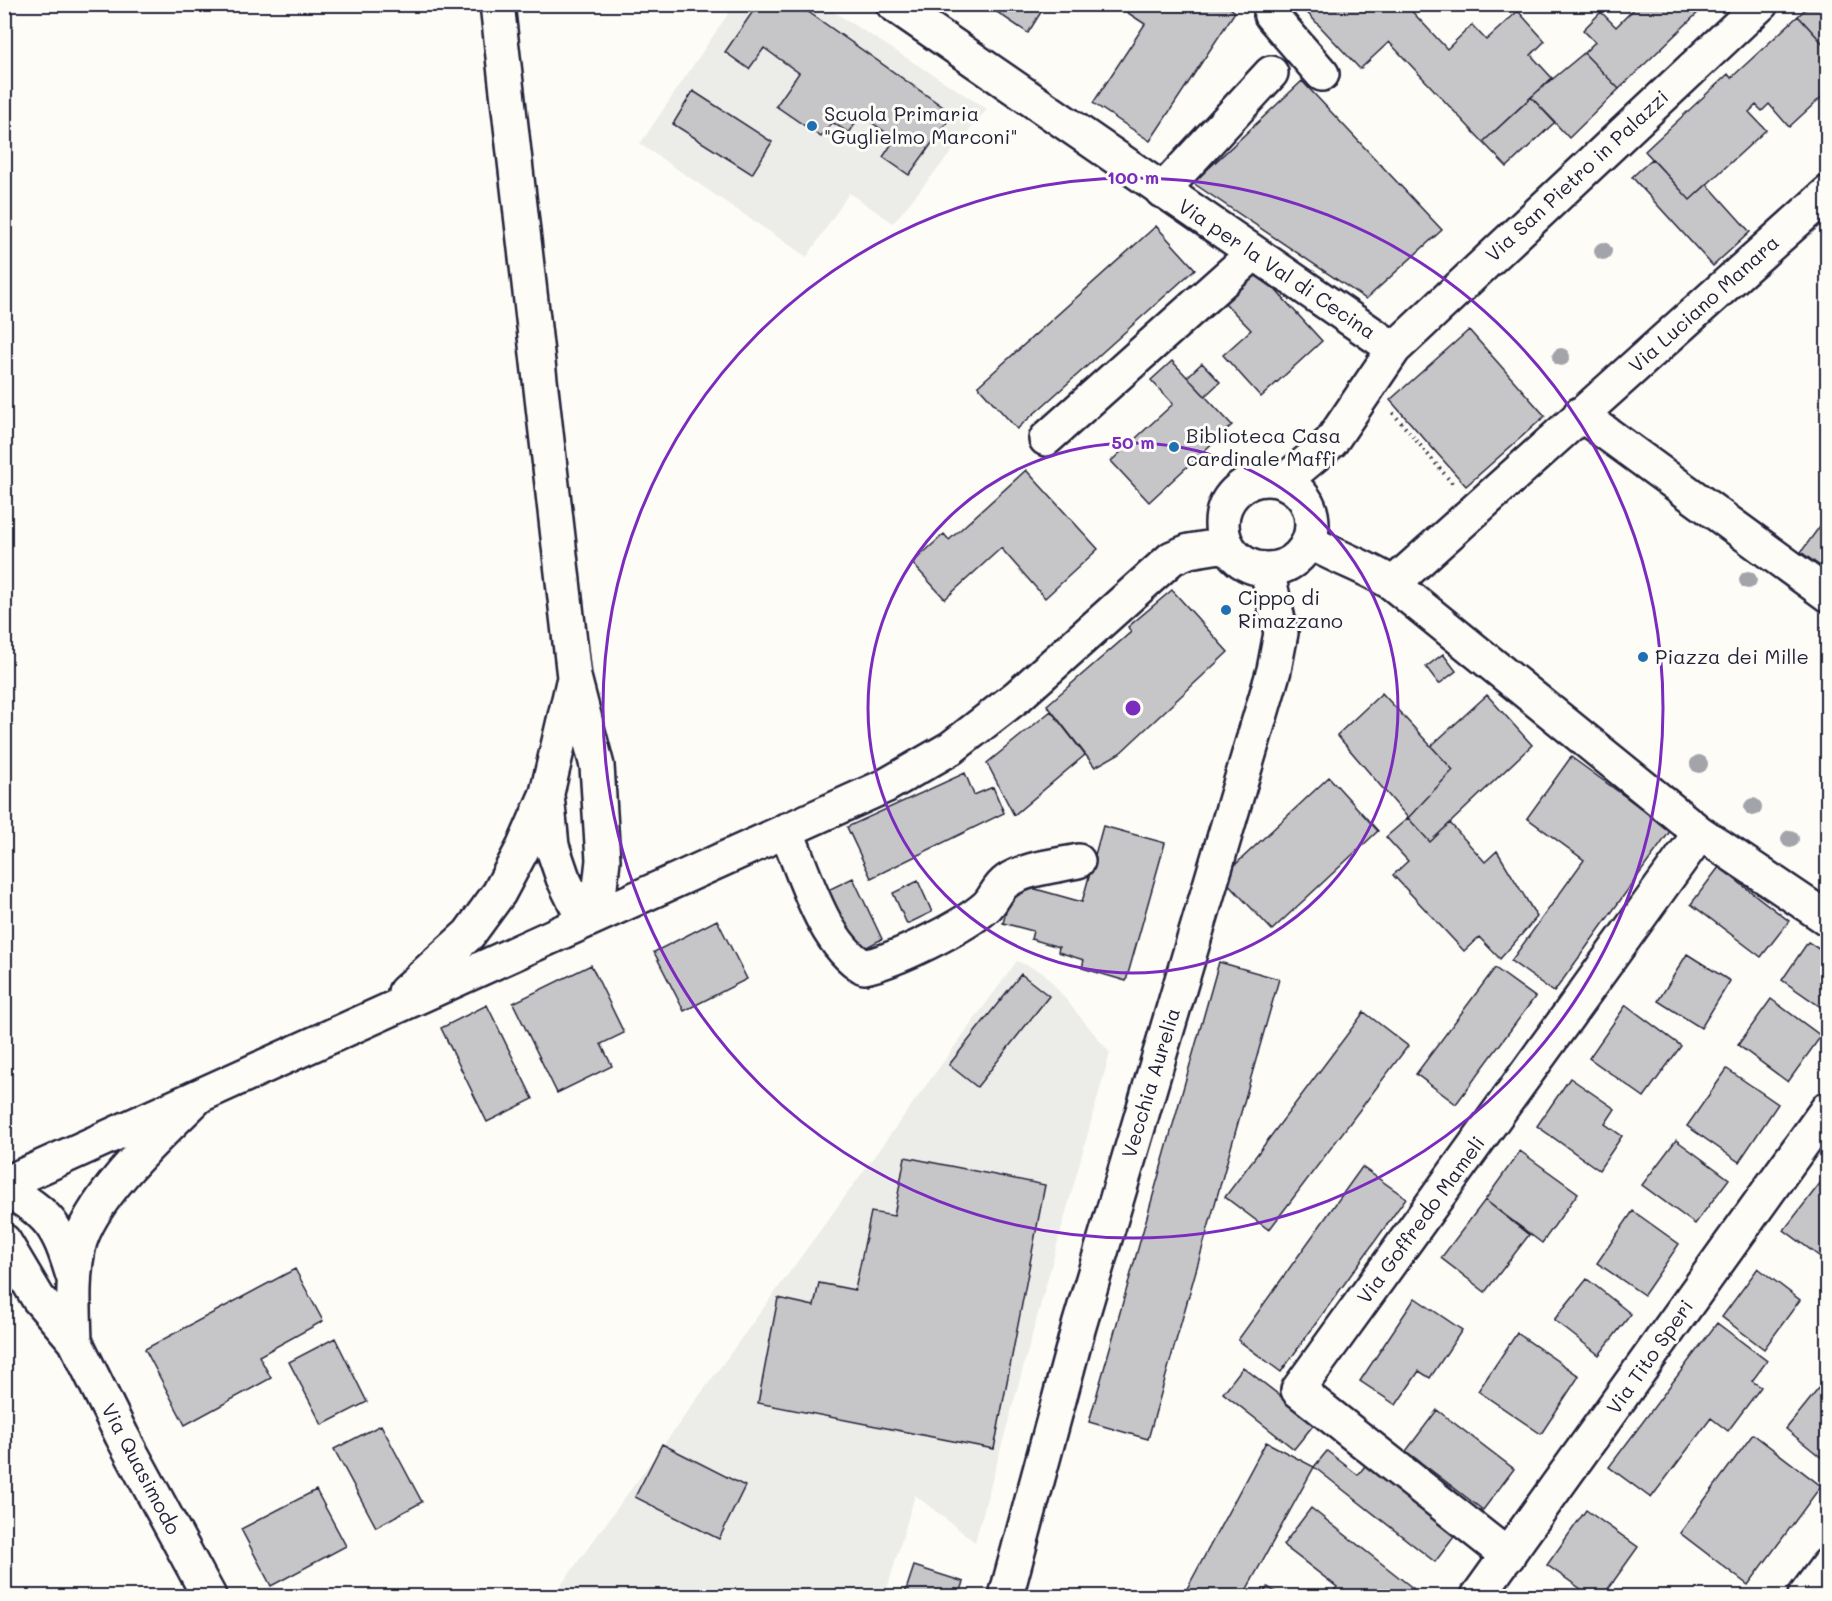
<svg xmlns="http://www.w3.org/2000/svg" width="1832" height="1601" viewBox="0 0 1832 1601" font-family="Mali,sans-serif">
<rect width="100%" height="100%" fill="#fdfcf7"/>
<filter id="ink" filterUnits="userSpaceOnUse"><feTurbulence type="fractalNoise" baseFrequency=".0167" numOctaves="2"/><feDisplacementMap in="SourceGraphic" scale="12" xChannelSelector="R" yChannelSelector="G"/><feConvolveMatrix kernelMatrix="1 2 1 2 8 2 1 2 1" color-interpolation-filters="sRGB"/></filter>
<g filter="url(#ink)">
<path fill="#ecece9" d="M 734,5 L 823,5 L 987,109 L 893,223 L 849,193 L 807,257 L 640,144 Z
M 1017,961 L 1044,973 L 1110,1053 L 975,1542 L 915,1495 L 885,1596 L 553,1596 Z"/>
<path fill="#c6c6c8" stroke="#22223b" stroke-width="1.5" d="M 758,4 L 797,4 L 953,114 L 909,175 L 883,157 L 895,139 L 861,115 L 849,133 L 832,122 L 821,137 L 776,106 L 799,73 L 764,48 L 749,69 L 725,52 Z
M 985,4 L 1046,4 L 1028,33 Z
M 1129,4 L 1225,4 L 1235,12 L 1150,141 L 1093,103 L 1145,24 L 1125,11 Z
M 1299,4 L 1375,4 L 1379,9 L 1384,4 L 1405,4 L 1447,49 L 1472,25 L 1486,40 L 1518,11 L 1545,41 L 1531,55 L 1552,78 L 1483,142 L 1389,42 L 1360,69 Z
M 1639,4 L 1707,4 L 1619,89 L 1584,53 L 1595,42 L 1583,30 L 1601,12 L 1616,27 Z
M 1811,4 L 1828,4 L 1828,49 L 1798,16 Z
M 1798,16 L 1828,49 L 1828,91 L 1789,127 L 1769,104 L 1762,111 L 1756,105 L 1749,112 L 1766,130 L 1690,200 L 1645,151 L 1728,74 L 1731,78 Z
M 1584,53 L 1619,89 L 1569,138 L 1531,97 Z
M 1302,81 L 1442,230 L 1366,299 L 1193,183 Z
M 693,91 L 772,142 L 752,174 L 673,124 Z
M 1531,97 L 1555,122 L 1507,167 L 1483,142 Z
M 1652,159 L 1690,200 L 1707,184 L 1750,232 L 1713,266 L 1632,177 Z
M 1156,226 L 1195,269 L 1017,429 L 978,386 Z
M 1259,272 L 1322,341 L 1261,397 L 1223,355 L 1251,330 L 1225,303 Z
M 1469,330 L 1545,416 L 1466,486 L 1390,400 Z
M 1172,361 L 1232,425 L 1149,502 L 1111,461 L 1173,404 L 1151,380 Z
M 1202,363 L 1220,382 L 1205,396 L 1187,377 Z
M 1026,470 L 1098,549 L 1045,598 L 1001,548 L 945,599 L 912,563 L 944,534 L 949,540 Z
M 1828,515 L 1828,572 L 1801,552 Z
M 1172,590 L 1228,652 L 1120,753 L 1095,767 L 1047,705 L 1131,632 L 1128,627 Z
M 1443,654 L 1456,671 L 1439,684 L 1426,667 Z
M 1382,693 L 1453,770 L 1408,818 L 1337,735 Z
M 1487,695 L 1532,745 L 1430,842 L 1408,818 L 1453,770 L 1431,746 Z
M 1051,711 L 1085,755 L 1014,815 L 987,763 Z
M 1571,757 L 1671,830 L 1554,992 L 1511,961 L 1584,860 L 1527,818 Z
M 965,773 L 974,795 L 993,787 L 1004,813 L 871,878 L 847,827 Z
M 1329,777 L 1378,831 L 1272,930 L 1222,877 Z
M 1408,818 L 1430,842 L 1450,823 L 1485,862 L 1497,851 L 1537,917 L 1500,959 L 1479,937 L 1464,951 L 1393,875 L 1408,861 L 1386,837 Z
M 1103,826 L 1165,843 L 1126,981 L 1082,968 L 1084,960 L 1058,952 L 1059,947 L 1031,939 L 1033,931 L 1003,923 L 1014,883 L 1082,902 Z
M 1719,867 L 1789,921 L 1761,957 L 1691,904 Z
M 853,878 L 882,939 L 865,948 L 847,926 L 826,891 Z
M 918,881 L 932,912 L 907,924 L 893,893 Z
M 717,920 L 747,979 L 684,1011 L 654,952 Z
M 1808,942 L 1828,955 L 1828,1012 L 1782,980 Z
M 1687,954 L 1730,981 L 1701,1028 L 1658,1001 Z
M 1219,962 L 1279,979 L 1148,1439 L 1089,1422 Z
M 591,965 L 624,1033 L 601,1044 L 612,1066 L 557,1093 L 513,1003 Z
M 1495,968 L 1535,997 L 1456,1104 L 1416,1074 Z
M 1021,974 L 1049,996 L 977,1087 L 949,1065 Z
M 1771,999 L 1821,1036 L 1788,1082 L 1738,1045 Z
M 487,1005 L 533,1099 L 487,1122 L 441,1028 Z
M 1626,1005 L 1681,1046 L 1644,1097 L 1589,1058 Z
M 1364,1012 L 1408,1046 L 1269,1230 L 1225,1197 Z
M 1727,1069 L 1778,1104 L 1739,1162 L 1687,1126 Z
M 1570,1078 L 1615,1109 L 1605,1124 L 1622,1136 L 1599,1170 L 1537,1126 Z
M 1676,1140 L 1729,1179 L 1695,1224 L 1642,1185 Z
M 1520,1151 L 1578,1193 L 1542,1243 L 1485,1200 Z
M 905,1157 L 1045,1185 L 994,1449 L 758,1403 L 778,1298 L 814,1306 L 819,1283 L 855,1290 L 871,1212 L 894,1216 Z
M 1362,1167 L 1406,1198 L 1281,1372 L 1238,1340 Z
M 1828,1173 L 1828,1262 L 1827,1262 L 1784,1230 Z
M 1485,1200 L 1529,1235 L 1485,1292 L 1441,1258 Z
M 1633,1211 L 1679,1244 L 1644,1295 L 1597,1263 Z
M 1758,1268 L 1800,1300 L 1764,1349 L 1722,1317 Z
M 295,1269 L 323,1321 L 259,1356 L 271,1378 L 185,1425 L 145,1349 Z
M 1587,1279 L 1631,1314 L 1599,1355 L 1554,1320 Z
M 1415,1298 L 1462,1330 L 1430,1378 L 1419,1371 L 1396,1405 L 1360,1381 Z
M 1717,1323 L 1767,1361 L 1752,1381 L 1761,1387 L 1728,1431 L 1711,1418 L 1651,1498 L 1609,1467 Z
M 1517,1333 L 1579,1376 L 1541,1434 L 1478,1391 Z
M 335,1338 L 367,1402 L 322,1425 L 289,1362 Z
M 1243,1367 L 1315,1423 L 1294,1449 L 1223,1393 Z
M 1828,1377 L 1828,1463 L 1786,1429 Z
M 1437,1410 L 1514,1469 L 1483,1510 L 1406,1451 Z
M 381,1425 L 422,1502 L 376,1527 L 334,1449 Z
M 1753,1434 L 1821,1486 L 1748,1585 L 1680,1533 Z
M 1266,1442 L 1314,1467 L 1243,1596 L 1183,1596 Z
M 662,1444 L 745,1486 L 719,1539 L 635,1497 Z
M 1327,1451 L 1358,1475 L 1371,1458 L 1460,1529 L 1435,1562 L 1314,1467 Z
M 316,1490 L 346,1546 L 271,1586 L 241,1529 Z
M 1311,1508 L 1414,1589 L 1408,1596 L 1330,1596 L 1337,1587 L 1283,1545 Z
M 1586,1510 L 1638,1547 L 1603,1596 L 1591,1596 L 1547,1565 Z
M 914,1566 L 964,1582 L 959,1596 L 904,1596 Z
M 1268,1587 L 1281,1596 L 1260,1596 Z"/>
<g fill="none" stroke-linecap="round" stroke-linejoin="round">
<g stroke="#22223b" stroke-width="38">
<path id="minor" d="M 1276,4 L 1271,15 L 1322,74
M 1162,191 L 1271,73
M 1580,414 L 1828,595
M 1046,439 L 1254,253
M 1309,541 C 1336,558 1366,566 1393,584 L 1700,833 L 1828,919
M 1393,584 L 1828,193
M 786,830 C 804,872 823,944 864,967 C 894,961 964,927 987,906 C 995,898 997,888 1007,881 C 1026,868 1056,866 1078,861
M 4,1188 C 51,1216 57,1224 73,1276
M 4,1241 L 38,1298 L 75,1341 L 122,1436 L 209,1596
M 75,1341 C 74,1310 72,1279 78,1249 C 88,1200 161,1133 197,1098
M 1508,1556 L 1298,1390 L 1700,833
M 1805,1596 L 1828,1565"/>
</g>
<g stroke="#22223b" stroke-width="38">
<path id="major" d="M 497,4 L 574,677 L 597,766 L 603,860 L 597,915
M 893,4 L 1394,349
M1222 524a45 45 0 1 1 90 0a45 45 0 1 1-90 0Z
M 1283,482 L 1331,442 L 1394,349 L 1761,4
M 547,795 L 552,846 L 563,878 L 584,921
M 405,992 L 469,934 L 499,893 L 523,848 L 547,793 L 573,682
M 4,1184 L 885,786 L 951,748 L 1018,696 L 1172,558 L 1189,551 L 1226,545
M 1006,1596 L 1079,1326 L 1274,670 L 1281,633 L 1267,570
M 1478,1596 L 1828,1108"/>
</g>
<path stroke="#22223b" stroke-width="4" stroke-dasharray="1.5 4.5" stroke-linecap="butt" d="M 1393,413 L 1452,483
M 1822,627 L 1828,658"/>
<use href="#minor" stroke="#fdfcf7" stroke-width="33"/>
<use href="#major" stroke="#fdfcf7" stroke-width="33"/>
</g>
<g fill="#a3a3aa">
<circle cx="1603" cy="251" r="9"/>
<circle cx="1561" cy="357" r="9"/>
<circle cx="1748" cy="580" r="9"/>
<circle cx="1699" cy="764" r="9"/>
<circle cx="1753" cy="807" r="9"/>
<circle cx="1790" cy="839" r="9"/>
</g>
</g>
<g fill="none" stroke="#7b2cbf" stroke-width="3">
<circle cx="1133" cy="708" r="265"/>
<circle cx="1133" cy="708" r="530"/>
</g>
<g fill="#1f6fb2" stroke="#fdfcf7" stroke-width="2">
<circle cx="812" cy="126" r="6"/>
<circle cx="1174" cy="447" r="6"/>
<circle cx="1226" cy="610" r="6"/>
<circle cx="1643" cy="657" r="6"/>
</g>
<g text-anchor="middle" stroke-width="6" stroke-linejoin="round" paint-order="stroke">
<g font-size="20" fill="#22223b" stroke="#fdfcf7" text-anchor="start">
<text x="824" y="121">Scuola Primaria<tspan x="824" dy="23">"Guglielmo Marconi"</tspan></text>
<text x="1186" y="443">Biblioteca Casa<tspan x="1186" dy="23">cardinale Maffi</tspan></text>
<text x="1238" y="605">Cippo di<tspan x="1238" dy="23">Rimazzano</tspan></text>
<text x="1655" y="664">Piazza dei Mille</text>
</g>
<g font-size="20" fill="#22223b" stroke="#fdfcf7">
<text transform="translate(1577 176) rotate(-43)" y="7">Via San Pietro in Palazzi</text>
<text transform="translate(1277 269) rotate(34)" y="7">Via per la Val di Cecina</text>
<text transform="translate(1704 304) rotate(-42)" y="7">Via Luciano Manara</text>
<text transform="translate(1151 1083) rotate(-73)" y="7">Vecchia Aurelia</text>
<text transform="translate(1421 1220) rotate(-54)" y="7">Via Goffredo Mameli</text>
<text transform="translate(1650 1357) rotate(-55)" y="7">Via Tito Speri</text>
<text transform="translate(141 1469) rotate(62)" y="7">Via Quasimodo</text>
</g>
</g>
<circle cx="1133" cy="708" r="9" fill="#7b2cbf" stroke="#fdfcf7" stroke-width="3"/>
<g font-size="18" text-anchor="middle" font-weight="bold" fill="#7b2cbf" stroke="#fdfcf7" stroke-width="6" stroke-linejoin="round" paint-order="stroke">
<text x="1133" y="184">100 m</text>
<text x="1133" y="449">50 m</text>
</g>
<rect width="1832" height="1601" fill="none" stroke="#fdfcf7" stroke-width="24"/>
<rect x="12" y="12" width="1808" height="1577" fill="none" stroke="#22223b" stroke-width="2" filter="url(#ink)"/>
</svg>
